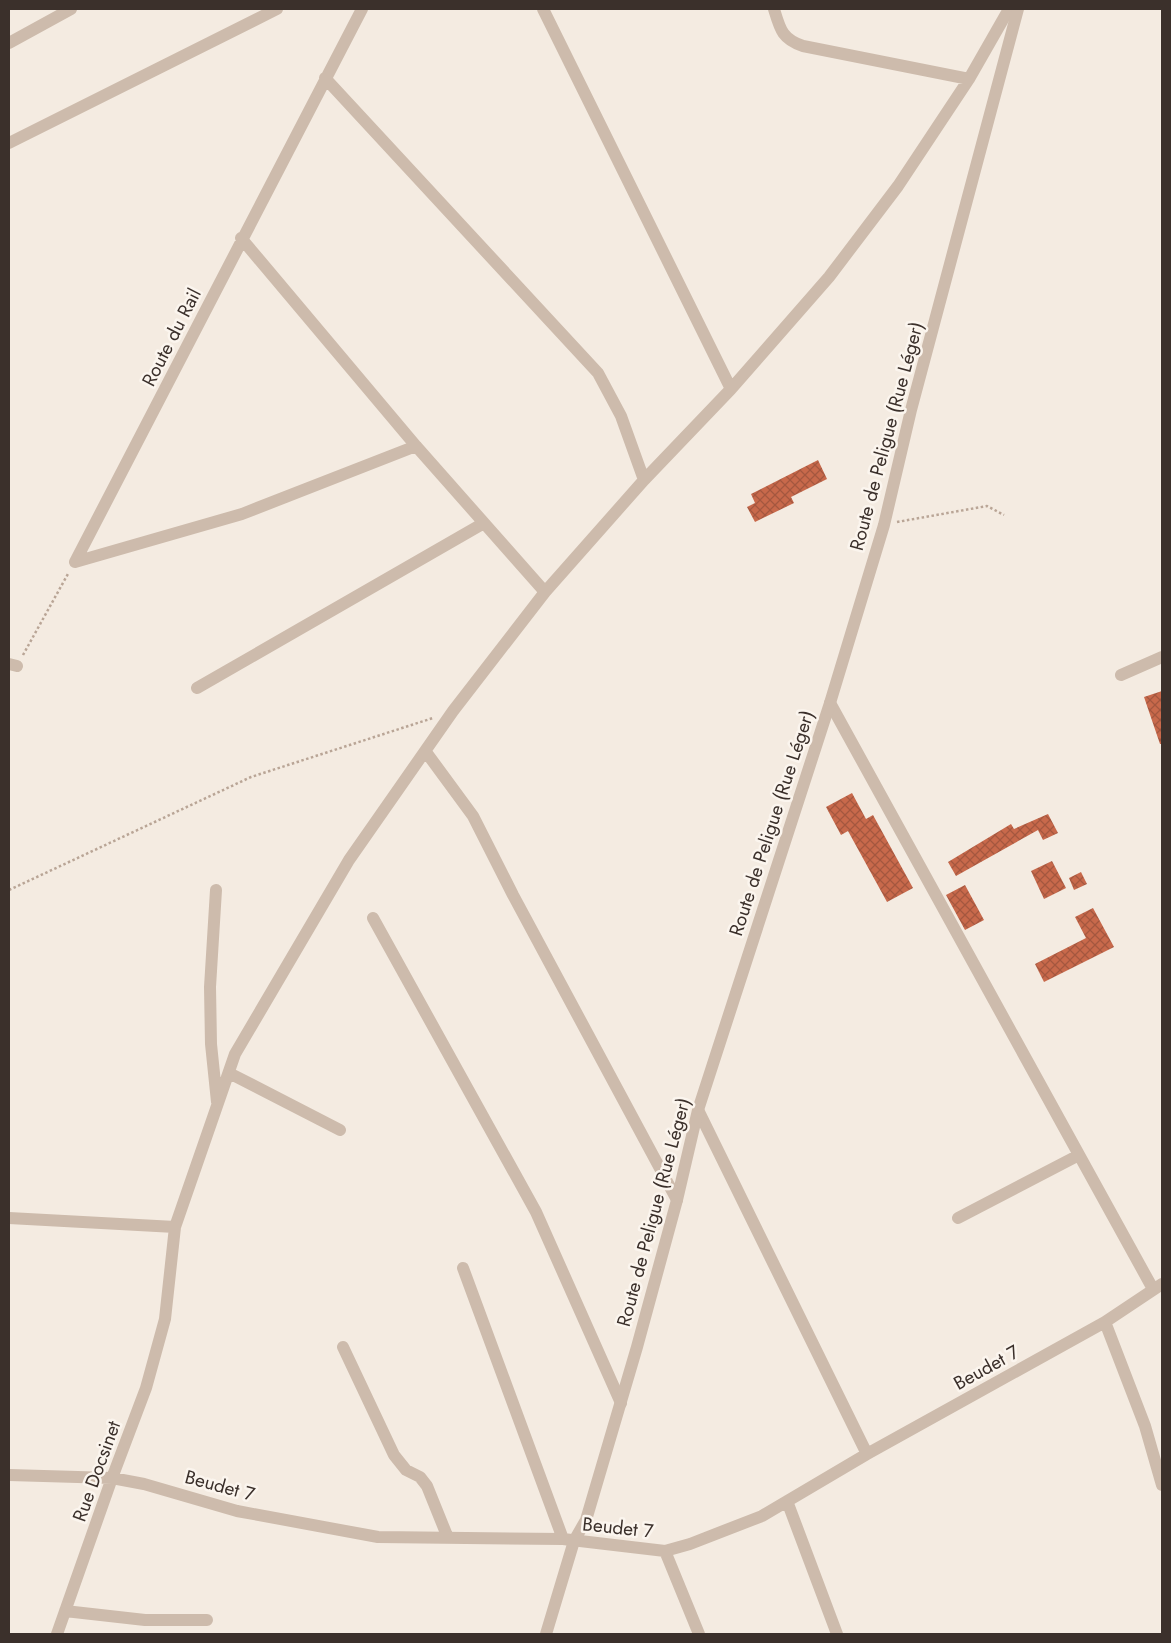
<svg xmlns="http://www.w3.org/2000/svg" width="1171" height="1643" viewBox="0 0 1171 1643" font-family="Jost,sans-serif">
<defs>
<pattern id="building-cross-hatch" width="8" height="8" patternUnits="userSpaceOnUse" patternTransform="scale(1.25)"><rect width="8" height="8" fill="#c8694b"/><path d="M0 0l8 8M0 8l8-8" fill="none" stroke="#a4573f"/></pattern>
</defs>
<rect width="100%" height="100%" fill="#f4ebe1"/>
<path fill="url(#building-cross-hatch)" d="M 818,460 L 827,479 L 791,497 L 794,503 L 755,522 L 747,507 L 755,503 L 751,494 Z
M 1162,691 L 1162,744 L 1160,744 L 1144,697 Z
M 852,793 L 866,819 L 873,815 L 913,888 L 887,902 L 848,831 L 841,835 L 826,807 Z
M 1048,814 L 1058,833 L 1043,840 L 1038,830 L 956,876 L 948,862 L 1011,824 L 1014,829 Z
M 1052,861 L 1066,888 L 1044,899 L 1031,871 Z
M 1081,872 L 1087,884 L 1074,890 L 1069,878 Z
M 965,885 L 984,920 L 965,930 L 946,895 Z
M 1093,908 L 1114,947 L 1044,982 L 1035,964 L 1086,938 L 1075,917 Z"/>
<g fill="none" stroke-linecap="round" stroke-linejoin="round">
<path stroke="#b9a596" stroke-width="2.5" stroke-dasharray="2.5 2.5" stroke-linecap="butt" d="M 897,522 L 987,506 L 1004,515
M 23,655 L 69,572
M 9,890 L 251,777 L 433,718"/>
<path stroke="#cdbbac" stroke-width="12" d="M 543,9 L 731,389
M 774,9 C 780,29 782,39 803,46 L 969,79
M 9,43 L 71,9
M 325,78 L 598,373 L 621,416 L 644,480
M 9,143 L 277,9
M 241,238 L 416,446 L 545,592
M 75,562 L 362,9
M 75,562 L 242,514 L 416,446
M 9,664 L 17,666
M 1121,675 L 1162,657
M 197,688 L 484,523
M 830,703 L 1153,1289
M 426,752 L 473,816 L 513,895 L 677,1200
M 216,890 L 210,987 L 211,1044 L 217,1102
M 373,918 L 536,1212 L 621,1403
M 229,1073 L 340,1130
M 698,1110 L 867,1454
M 9,1218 L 175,1227
M 958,1218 L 1079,1155
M 463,1268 L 563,1539
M 1105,1322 L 1145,1426 L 1162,1485
M 343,1347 L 394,1455 L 406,1470 L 420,1477 L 427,1486 L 448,1538
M 9,1475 L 112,1478 L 144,1484 L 237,1511 L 378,1537 L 563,1539 L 665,1551 L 690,1544 L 762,1516 L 867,1454 L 1105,1322 L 1162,1284
M 787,1501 L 837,1634
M 665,1551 L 699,1634
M 65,1611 L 145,1620 L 207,1620
M 57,1634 L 112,1478 L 146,1388 L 165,1319 L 175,1227 L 235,1054 L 349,860 L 453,711 L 545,592 L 644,480 L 731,389 L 829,277 L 898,186 L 969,79 L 1009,9"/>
<path stroke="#cdbbac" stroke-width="12" d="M 546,1634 L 574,1541 L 586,1520 L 637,1347 L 677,1200 L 698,1110 L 830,703 L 884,525 L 911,410 L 1018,9"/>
</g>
<g text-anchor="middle" stroke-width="5" stroke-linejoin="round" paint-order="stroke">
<g font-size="19" fill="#3b302b" stroke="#fbf5ee">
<text transform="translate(171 337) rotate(-63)" y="7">Route du Rail</text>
<text transform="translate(886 436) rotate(-75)" y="7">Route de Peligue (Rue Léger)</text>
<text transform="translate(771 823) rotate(-72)" y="7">Route de Peligue (Rue Léger)</text>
<text transform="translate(653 1212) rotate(-75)" y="7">Route de Peligue (Rue Léger)</text>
<text transform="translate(986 1367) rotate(-29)" y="7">Beudet 7</text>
<text transform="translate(96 1471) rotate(-70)" y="7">Rue Docsinet</text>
<text transform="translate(220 1485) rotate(15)" y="7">Beudet 7</text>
<text transform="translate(618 1527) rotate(6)" y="7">Beudet 7</text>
</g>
</g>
<rect width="1171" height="1643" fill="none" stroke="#3b302b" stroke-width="20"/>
</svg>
